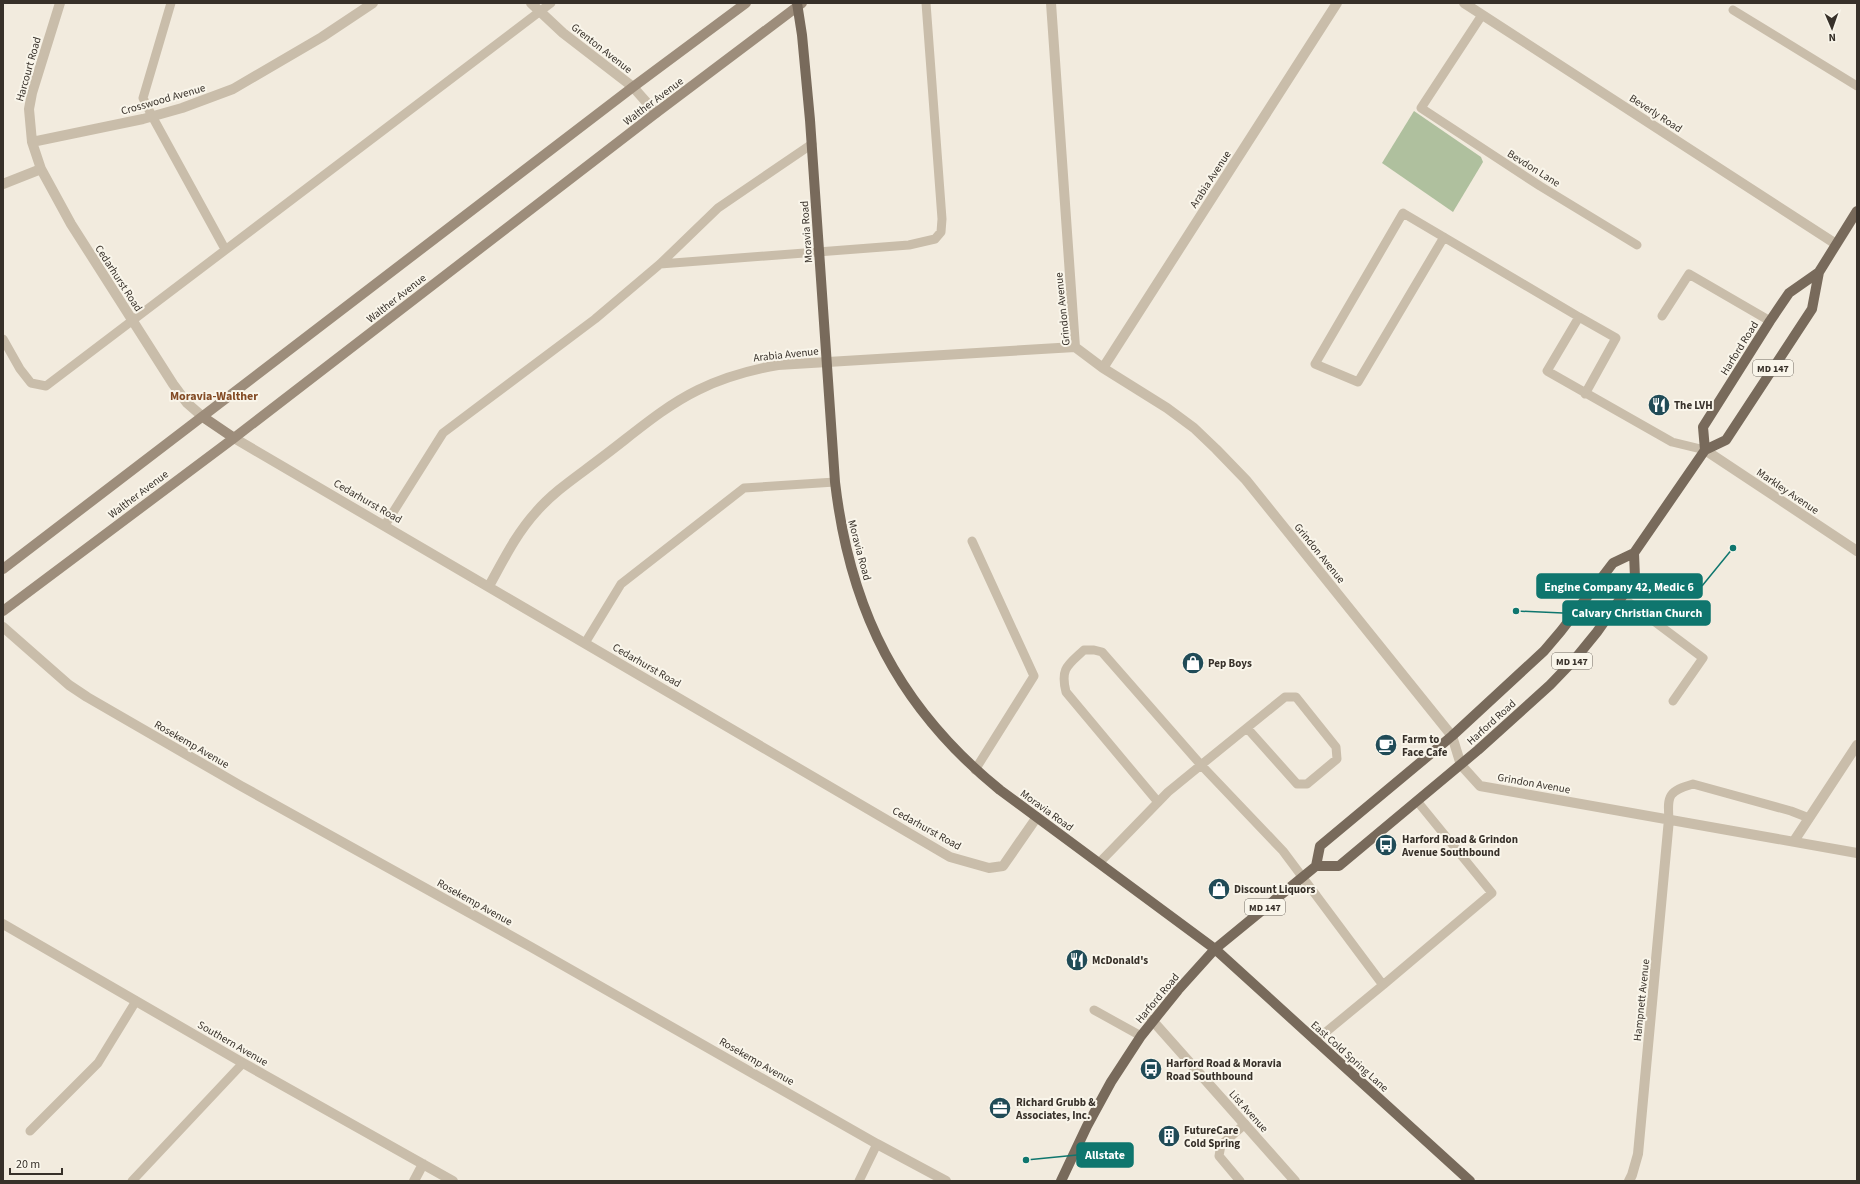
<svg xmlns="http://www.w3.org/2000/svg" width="1860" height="1184" viewBox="0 0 1860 1184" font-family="'Source Sans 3',sans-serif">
<rect width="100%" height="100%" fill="#f2ebde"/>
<path fill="#afc09e" d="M 1414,111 L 1481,157 L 1483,162 L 1453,212 L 1382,163 Z"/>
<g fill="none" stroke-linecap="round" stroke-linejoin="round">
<path stroke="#c9bdaa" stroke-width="9" d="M 171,3 L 143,98 L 152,116 L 225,249
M 1733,10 L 1857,86
M 1482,15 L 1421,108 L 1540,186 L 1637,245
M 1444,237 L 1358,382 L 1315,364 L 1403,213 L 1579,317
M 660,264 L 909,245 L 935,239 L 941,232 L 942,219 L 926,3
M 1662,316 L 1689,274 L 1770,321
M 3,339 L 20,369 L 31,383 L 46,386 L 551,3
M 1585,394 L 1616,338 L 1579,317 L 1547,371 L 1672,442 L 1705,450
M 385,525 L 443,433 L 595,319 L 660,264 L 718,208 L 812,144
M 972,541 L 1034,676 L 975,770
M 1623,598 L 1703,658 L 1673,701
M 585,643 L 621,584 L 744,488 L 835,482
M 1158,802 L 1066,692 C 1060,668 1068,665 1084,650 L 1094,650 L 1102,652 L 1201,765 L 1285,697 L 1296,697 L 1336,747 L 1337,759 L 1307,784 L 1297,784 L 1247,728
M 1669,819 C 1667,795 1669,791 1693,784 L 1791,811 L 1809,818
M 1099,863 L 1168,792 L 1201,765 L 1283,851 L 1383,985 L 1315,1041
M 1383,985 L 1492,893 L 1417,801
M 1094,1010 L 1141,1036
M 30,1131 L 98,1063 L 136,1001
M 132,1181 L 243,1063
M 859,1181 L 877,1144
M 1240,1181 L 1219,1156 L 1221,1145 L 1245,1124"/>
<path stroke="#c9bdaa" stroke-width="10" d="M 60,3 L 32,93 L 29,109 L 32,142 L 41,169 L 71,224 L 173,384 L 187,403 L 203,417
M 531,3 L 563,33 L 633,87 L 656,113
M 1051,3 L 1075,347
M 1464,3 L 1836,244
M 32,142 L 143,119 L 182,108 L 233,89 L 322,37 L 373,3
M 3,184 L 41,169
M 1075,347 L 1103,368 L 1167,408 L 1194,428 L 1216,449 L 1246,480 L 1452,736 L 1461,765 L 1480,786 L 1857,853
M 1103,368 L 1337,3
M 234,438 L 950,857 L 989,868 L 1003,866 L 1037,817
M 1705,450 L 1857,551
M 489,586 C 503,561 516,534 536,512 C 554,491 579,475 601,458 C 632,435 663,407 698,390 C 724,377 750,370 778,365 L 1075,347
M 3,627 L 69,685 L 87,697 L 241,786 L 531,947 L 877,1144 L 946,1181
M 1794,841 L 1857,745
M 3,924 L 243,1063 L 453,1181
M 1152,1020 L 1295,1181
M 414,1181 L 423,1164
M 1629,1181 L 1632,1175 L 1638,1154 L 1669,819"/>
<path stroke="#9d8d7b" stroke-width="10" d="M 203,417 L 234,438
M 3,569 L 633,87 L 746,3
M 3,611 L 234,438 L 656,113 L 802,3"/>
<path stroke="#786a5b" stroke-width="10" d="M 797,3 L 802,35 L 810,120 L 835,482 C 850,611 899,708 1000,790 L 1215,949 L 1470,1181
M 1705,450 L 1703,427 L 1770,321 L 1789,293 L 1819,272
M 1316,866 L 1320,846 L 1452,736 L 1544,651 L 1561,631 L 1613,563 L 1634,553 L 1705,450 L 1726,440 L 1812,309 L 1819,272 L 1857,211
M 1061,1181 L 1087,1126 L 1111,1082 L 1141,1036 L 1178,990 L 1215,949 L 1316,866 L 1339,866 L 1478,750 L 1550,685 L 1575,659 L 1597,632 L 1635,578 L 1634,553"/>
</g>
<defs>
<g id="restaurant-disc" transform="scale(1.15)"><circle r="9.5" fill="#204b57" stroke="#f9f5ea"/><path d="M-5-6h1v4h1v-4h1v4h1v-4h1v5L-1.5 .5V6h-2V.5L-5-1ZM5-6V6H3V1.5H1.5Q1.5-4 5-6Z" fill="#fff"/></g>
<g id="shop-disc" transform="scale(1.15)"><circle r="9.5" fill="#204b57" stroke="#f9f5ea"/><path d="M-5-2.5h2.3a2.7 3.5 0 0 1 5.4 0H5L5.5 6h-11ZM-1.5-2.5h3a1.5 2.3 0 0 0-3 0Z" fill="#fff"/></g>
<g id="cafe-disc" transform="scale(1.15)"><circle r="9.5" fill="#204b57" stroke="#f9f5ea"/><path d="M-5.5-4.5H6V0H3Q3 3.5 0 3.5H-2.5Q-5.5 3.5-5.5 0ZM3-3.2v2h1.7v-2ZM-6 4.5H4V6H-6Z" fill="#fff"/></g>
<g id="bus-disc" transform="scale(1.15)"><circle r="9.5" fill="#204b57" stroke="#f9f5ea"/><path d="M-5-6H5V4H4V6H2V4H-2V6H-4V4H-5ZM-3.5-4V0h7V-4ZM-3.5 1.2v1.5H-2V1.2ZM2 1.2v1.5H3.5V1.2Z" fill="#fff"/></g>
<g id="office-disc" transform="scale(1.15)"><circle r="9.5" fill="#204b57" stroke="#f9f5ea"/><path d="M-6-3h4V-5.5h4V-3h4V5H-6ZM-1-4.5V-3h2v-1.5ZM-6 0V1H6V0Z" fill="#fff"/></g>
<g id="building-disc" transform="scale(1.15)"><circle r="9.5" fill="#204b57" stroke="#f9f5ea"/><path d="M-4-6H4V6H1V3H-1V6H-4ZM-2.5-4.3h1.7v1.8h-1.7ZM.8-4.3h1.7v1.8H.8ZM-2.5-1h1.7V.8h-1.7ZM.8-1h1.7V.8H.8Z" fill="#fff"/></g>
</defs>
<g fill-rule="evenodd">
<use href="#restaurant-disc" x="1659" y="405"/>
<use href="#shop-disc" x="1193" y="663"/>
<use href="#cafe-disc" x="1386" y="745"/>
<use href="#bus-disc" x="1386" y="845"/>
<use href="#shop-disc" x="1219" y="889"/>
<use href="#restaurant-disc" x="1077" y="960"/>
<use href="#bus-disc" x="1151" y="1069"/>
<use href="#office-disc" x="1000" y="1108"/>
<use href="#building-disc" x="1169" y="1136"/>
</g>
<g text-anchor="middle" stroke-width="4" stroke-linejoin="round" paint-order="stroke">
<g fill="#f9f5ea" stroke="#716b63" stroke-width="1">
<rect x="1753" y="360" width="40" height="16" rx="3"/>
<rect x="1552" y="653" width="40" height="16" rx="3"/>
<rect x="1245" y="899" width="40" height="16" rx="3"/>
</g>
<g font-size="10" font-weight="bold" fill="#373029">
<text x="1773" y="372">MD 147</text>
<text x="1572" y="665">MD 147</text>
<text x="1265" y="911">MD 147</text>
</g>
<g font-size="11" fill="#373029" stroke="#f9f5ea">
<text transform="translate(602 48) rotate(38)" y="4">Grenton Avenue</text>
<text transform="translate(28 69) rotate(-74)" y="4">Harcourt Road</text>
<text transform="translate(163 99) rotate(-16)" y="4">Crosswood Avenue</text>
<text transform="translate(653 101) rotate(-37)" y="4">Walther Avenue</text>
<text transform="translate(1656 113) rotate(33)" y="4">Beverly Road</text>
<text transform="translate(1534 168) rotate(32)" y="4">Bevdon Lane</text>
<text transform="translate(1210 179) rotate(-57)" y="4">Arabia Avenue</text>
<text transform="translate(806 232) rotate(-94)" y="4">Moravia Road</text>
<text transform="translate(119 278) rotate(57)" y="4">Cedarhurst Road</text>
<text transform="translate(396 298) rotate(-38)" y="4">Walther Avenue</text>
<text transform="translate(1062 309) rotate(-96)" y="4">Grindon Avenue</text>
<text transform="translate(1739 348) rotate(-58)" y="4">Harford Road</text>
<text transform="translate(786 354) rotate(-6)" y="4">Arabia Avenue</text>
<text transform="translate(1788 491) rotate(34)" y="4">Markley Avenue</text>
<text transform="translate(138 494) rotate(-37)" y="4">Walther Avenue</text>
<text transform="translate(368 501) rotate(30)" y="4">Cedarhurst Road</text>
<text transform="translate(860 550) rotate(75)" y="4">Moravia Road</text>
<text transform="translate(1320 553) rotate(51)" y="4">Grindon Avenue</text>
<text transform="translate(647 665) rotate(30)" y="4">Cedarhurst Road</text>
<text transform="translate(1491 722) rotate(-42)" y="4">Harford Road</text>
<text transform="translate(192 744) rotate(30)" y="4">Rosekemp Avenue</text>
<text transform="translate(1534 783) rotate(10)" y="4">Grindon Avenue</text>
<text transform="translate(1047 810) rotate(36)" y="4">Moravia Road</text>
<text transform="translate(927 828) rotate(29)" y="4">Cedarhurst Road</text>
<text transform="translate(475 902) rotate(29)" y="4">Rosekemp Avenue</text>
<text transform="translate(1157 998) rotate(-50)" y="4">Harford Road</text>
<text transform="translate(1641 1000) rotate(-84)" y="4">Hampnett Avenue</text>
<text transform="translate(233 1043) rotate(30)" y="4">Southern Avenue</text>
<text transform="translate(1350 1056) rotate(42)" y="4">East Cold Spring Lane</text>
<text transform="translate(757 1061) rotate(30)" y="4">Rosekemp Avenue</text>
<text transform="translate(1249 1111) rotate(48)" y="4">List Avenue</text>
</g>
<g font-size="11" font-weight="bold" fill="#373029" stroke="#f9f5ea" text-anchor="start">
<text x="1674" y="409">The LVH</text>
<text x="1208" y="667">Pep Boys</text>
<text x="1402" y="743">Farm to<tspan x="1402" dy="13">Face Cafe</tspan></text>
<text x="1402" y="843">Harford Road &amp; Grindon<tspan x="1402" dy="13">Avenue Southbound</tspan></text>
<text x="1234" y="893">Discount Liquors</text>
<text x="1092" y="964">McDonald's</text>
<text x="1166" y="1067">Harford Road &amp; Moravia<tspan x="1166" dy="13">Road Southbound</tspan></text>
<text x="1016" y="1106">Richard Grubb &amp;<tspan x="1016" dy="13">Associates, Inc.</tspan></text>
<text x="1184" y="1134">FutureCare<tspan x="1184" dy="13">Cold Spring</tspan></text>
</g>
<g font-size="12" font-weight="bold" fill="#834b25" stroke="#f9f5ea">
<text x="214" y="400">Moravia-Walther</text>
</g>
</g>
<path fill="none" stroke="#0f766e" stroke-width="1.5" d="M1733 548L1702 586M1516 611L1563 613M1026 1160L1077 1155"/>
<g fill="#0f766e" stroke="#f9f5ea" stroke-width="1.5">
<circle cx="1733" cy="548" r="4"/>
<circle cx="1516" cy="611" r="4"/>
<circle cx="1026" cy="1160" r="4"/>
</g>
<g fill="#0f766e" stroke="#0f766e" stroke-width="1.5">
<rect x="1537" y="574" width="165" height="24" rx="4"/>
<rect x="1563" y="601" width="147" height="24" rx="4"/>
<rect x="1077" y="1143" width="56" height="24" rx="4"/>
</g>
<g font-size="12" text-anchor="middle" font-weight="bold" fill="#fff">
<text x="1619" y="591">Engine Company 42, Medic 6</text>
<text x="1637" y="617">Calvary Christian Church</text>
<text x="1105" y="1159">Allstate</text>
</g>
<rect width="1860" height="1184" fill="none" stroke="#373029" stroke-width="8"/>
<g transform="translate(1832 28) rotate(178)" stroke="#f9f5ea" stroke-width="3" paint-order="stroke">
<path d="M0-3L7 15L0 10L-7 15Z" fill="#373029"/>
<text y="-6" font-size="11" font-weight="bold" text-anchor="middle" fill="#373029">N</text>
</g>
<path d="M10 1168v6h52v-6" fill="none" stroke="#373029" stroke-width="2"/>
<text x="16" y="1168" font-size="12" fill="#373029" stroke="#f9f5ea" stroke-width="3" paint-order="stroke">20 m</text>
</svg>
